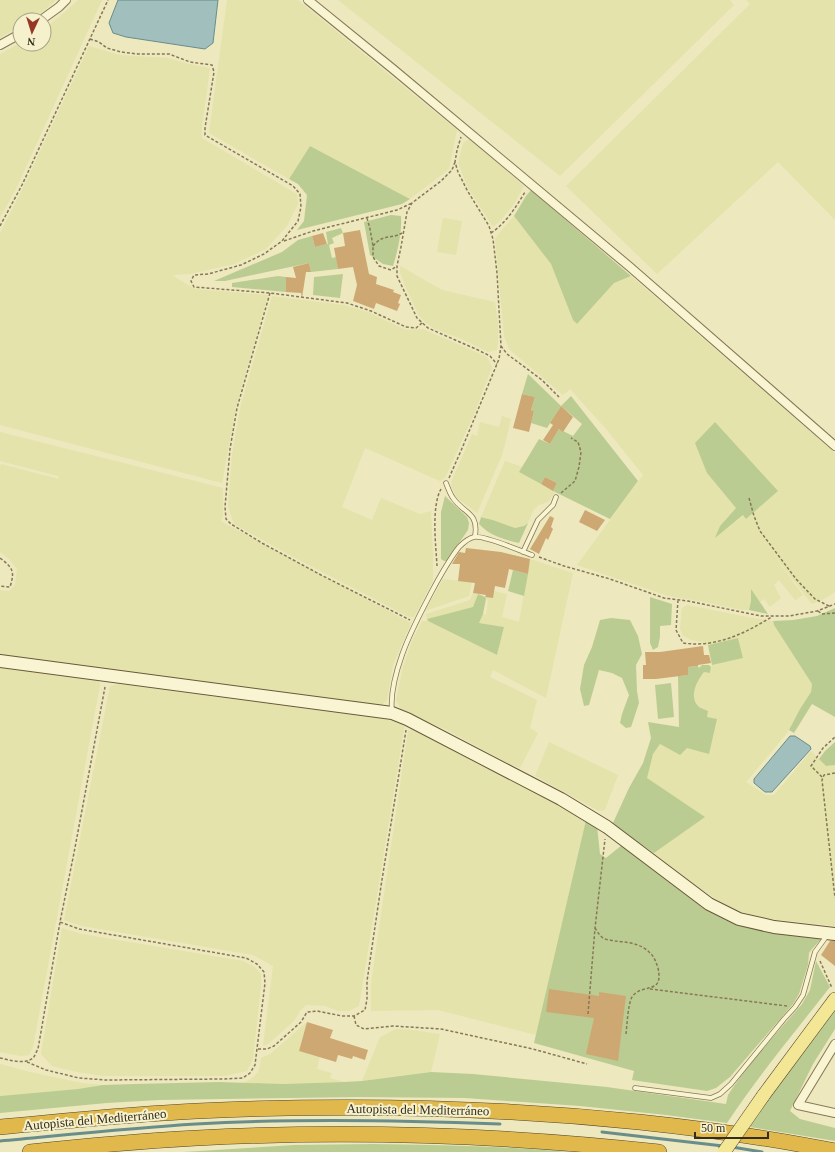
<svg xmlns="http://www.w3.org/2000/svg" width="835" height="1152" viewBox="0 0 835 1152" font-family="Georgia,serif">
<rect width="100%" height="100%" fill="#eee8be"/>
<path fill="#e3e3ab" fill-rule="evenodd" d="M 0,0 L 56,0 L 37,16 L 30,20 L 20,20 L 20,26 L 0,38 Z
M 78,0 L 102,0 L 16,189 L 0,218 L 0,54 L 20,43 L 20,44 L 44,44 L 44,29 L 65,12 Z
M 227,0 L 298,0 L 457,130 L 449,169 L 410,199 L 310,146 L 289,179 L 209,133 Z
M 338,0 L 730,0 L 734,5 L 560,176 Z
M 746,0 L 835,0 L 835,220 L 778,162 L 657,274 L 566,186 L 750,4 Z
M 89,46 L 120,55 L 168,58 L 189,64 L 210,68 L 202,127 L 202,138 L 297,194 L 298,204 L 287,226 L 266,249 L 234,264 L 190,274 L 172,275 L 188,285 L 195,289 L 268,295 L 236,407 L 222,483 L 0,425 L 0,233 L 23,188 Z
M 469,139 L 524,186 L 514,204 L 501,220 L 493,227 L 468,188 L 458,163 L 463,143 Z
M 514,216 L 551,264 L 573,319 L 577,324 L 614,283 L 631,276 L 835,453 L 835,592 L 824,599 L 812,604 L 769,549 L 803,595 L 795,600 L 779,580 L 774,585 L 781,598 L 770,607 L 764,599 L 760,602 L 751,590 L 751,601 L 749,610 L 741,610 L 705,602 L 668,596 L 577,565 L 643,475 L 606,429 L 570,389 L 563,395 L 509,349 L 504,336 L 495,239 L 500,232 ZM 778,491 L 746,519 L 744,515 L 716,537 L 720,526 L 736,508 Z
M 443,218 L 462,221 L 456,255 L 437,252 Z
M 400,266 L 442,290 L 495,302 L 498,323 L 498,341 L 497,350 L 488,352 L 464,340 L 435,329 L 426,323 L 419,316 L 405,286 L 400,272 Z
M 272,296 L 344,305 L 368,312 L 406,330 L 423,329 L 487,357 L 492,367 L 475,412 L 445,478 L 440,481 L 365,448 L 342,507 L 372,520 L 381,498 L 420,514 L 431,511 L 433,554 L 433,581 L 414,617 L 409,617 L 295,558 L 234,524 L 232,519 L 228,506 L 232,454 L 240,408 Z
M 502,416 L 511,419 L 505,444 L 502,455 L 477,513 L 457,498 L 451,486 L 452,480 L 472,434 L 477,436 L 480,422 L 499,427 Z
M 0,432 L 223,488 L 223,516 L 221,521 L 224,523 L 411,623 L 393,665 L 387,700 L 380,707 L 0,657 L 0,590 L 9,591 L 15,585 L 17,569 L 9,559 L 0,552 L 0,468 L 1,464 L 59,479 L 58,476 L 0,461 Z
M 505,461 L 522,467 L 519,472 L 555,492 L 548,502 L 539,505 L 534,509 L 528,523 L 524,526 L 515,528 L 493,520 L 484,518 L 481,517 Z
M 530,559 L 573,573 L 546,698 L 493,670 L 490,677 L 537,700 L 530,728 L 538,733 L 520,768 L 509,764 L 447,730 L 411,715 L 401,710 L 396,700 L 403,667 L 412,641 L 422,621 L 428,621 L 497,655 L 504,627 L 479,623 L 483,614 L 486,615 L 488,600 L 486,599 L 485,597 L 492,598 L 494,591 L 507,594 L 502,617 L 519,622 Z
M 443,579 L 472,582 L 469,596 L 425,611 Z
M 473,593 L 478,594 L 473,607 L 427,619 L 426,614 L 470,600 Z
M 687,605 L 753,618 L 773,621 L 774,625 L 812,684 L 811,692 L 800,709 L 788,732 L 746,782 L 766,795 L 774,795 L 811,751 L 826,766 L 835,765 L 835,926 L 761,918 L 732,909 L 693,884 L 654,853 L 704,817 L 646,778 L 653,754 L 660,744 L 680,755 L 706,717 L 708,711 L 698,706 L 694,700 L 694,690 L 699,679 L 704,672 L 710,673 L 712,665 L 743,658 L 738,638 L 708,645 L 698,641 L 691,640 L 683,636 L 680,629 L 682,608 Z
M 0,666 L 92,678 L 99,681 L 100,685 L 33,1047 L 29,1055 L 21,1056 L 0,1052 Z
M 118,684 L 377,718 L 405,723 L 359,1006 L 349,1011 L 338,1011 L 325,1006 L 306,1005 L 300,1011 L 294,1021 L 268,1044 L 263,1046 L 273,966 L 253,955 L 82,926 L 64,920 L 110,686 Z
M 412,729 L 504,774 L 586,820 L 536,1035 L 438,1010 L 371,1011 L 371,985 L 376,948 L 408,731 Z
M 549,742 L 618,775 L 605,810 L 599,811 L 535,776 Z
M 62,928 L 82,934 L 243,961 L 255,967 L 261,974 L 261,985 L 253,1059 L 247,1071 L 225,1076 L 103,1076 L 77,1072 L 52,1066 L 41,1054 Z
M 307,1022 L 299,1051 L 320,1057 L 317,1069 L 332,1073 L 330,1078 L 344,1082 L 283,1084 L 243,1083 L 251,1079 L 258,1072 L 260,1065 L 261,1058 L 270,1054 Z
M 396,1029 L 413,1030 L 440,1034 L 431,1072 L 362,1081 L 380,1037 Z
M 0,1064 L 30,1072 L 82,1083 L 103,1085 L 78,1089 L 0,1096 Z"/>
<path fill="#bbcc92" d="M 310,146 L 410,199 L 402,204 L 297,230 L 304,221 L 307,195 L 298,184 L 289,179 Z
M 531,190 L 631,276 L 614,283 L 577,324 L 573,320 L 551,264 L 514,216 L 526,196 Z
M 391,215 L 401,216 C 402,232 398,250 393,266 L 383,264 L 370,255 L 364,222 Z
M 341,228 L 343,233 L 332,238 L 334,243 L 329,245 L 332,258 L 336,257 L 338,269 L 311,272 L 309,263 L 225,281 L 214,281 L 282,252 L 298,240 L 312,236 L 315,247 L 327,244 L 328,244 L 326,232 Z
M 343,274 L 340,298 L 313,295 L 314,277 Z
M 278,276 L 286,277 L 286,292 L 232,287 L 232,283 Z
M 528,374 L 561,406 L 571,396 L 638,481 L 610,519 L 553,491 L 557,483 L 545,477 L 541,484 L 519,472 L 539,439 L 550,444 L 559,429 L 573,436 L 582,424 L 561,406 L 547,428 L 531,423 L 534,411 L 531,410 L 535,397 L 522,394 Z
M 715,422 L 778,491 L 746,519 L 743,515 L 715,538 L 720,526 L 736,508 L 707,473 L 695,443 Z
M 445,496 L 467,517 L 469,523 L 468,530 L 457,546 L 447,561 L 444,561 L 441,559 L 441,512 Z
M 481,517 L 484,518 L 493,520 L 515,528 L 524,526 L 528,523 L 519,543 C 503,539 490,536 479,524 Z
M 513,570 L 528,574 L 524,596 L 508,591 Z
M 751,589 L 768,614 L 749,610 L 751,601 Z
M 478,594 L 485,597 L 486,599 L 483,614 L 479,623 L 504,627 L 497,655 L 428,621 L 427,619 L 473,607 Z
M 650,597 L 672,604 L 671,625 L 660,626 L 660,637 L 658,647 L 653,650 L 650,643 Z
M 835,608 L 835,717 L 812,704 L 794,733 L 789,730 L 800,709 L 811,692 L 812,684 L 774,625 L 773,621 L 793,620 L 817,616 Z
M 611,618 L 630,620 L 638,636 L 642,654 L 636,665 L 637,691 L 639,703 L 631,727 L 626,728 L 620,723 L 622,714 L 629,695 L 622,678 L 612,673 L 599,670 L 589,705 L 584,706 L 580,689 L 584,665 L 592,647 L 600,620 Z
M 738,638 L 743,658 L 712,665 L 708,645 Z
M 702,665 L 709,665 L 711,667 L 710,673 L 704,672 C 697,681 688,697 699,707 C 702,708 705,710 708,711 L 707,717 L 717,719 L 709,754 L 687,748 L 680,755 L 660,744 L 653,754 L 647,778 L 705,817 L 654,853 L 612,825 L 629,788 L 643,763 L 651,738 L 648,722 L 679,727 L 678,676 L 688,675 L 688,667 L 698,666 L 699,668 Z
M 671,683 L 674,717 L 658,719 L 655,685 Z
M 835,742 L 835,765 L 826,766 L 819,759 L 825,751 Z
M 586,820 L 597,826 L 600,854 L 606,858 L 622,845 L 708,910 C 713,913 717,916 722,918 C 750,933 791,934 823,937 L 812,949 L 809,953 L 808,965 L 799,994 L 793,1004 L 730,1077 L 716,1088 L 707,1091 L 632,1080 L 634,1071 L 534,1043 Z
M 816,961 L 830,987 C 795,1032 758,1076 727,1123 L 666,1115 L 580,1106 L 465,1098 L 358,1097 L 159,1100 L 107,1103 L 0,1113 L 0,1096 L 78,1089 L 103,1085 L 134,1084 L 219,1082 L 283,1084 L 344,1082 L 362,1081 L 431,1072 L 473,1074 L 607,1087 L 726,1104 L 728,1095 L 732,1089 L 744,1072 L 766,1045 L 802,1004 L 810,990 Z
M 835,1010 L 835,1029 L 813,1064 L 790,1111 L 800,1119 L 835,1128 L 835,1141 L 750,1127 L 791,1068 Z
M 372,1144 C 438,1145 504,1146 570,1152 L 183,1152 L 294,1145 Z"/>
<path fill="#a1bfbc" stroke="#698d8a" d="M 118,0 L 218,0 L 213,43 L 205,49 L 126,37 L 113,33 L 109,23 Z
M 790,736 L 795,736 L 810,746 L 811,749 L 772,792 L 765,792 L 754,783 L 754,779 Z"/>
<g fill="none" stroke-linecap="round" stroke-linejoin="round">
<path stroke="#698d8a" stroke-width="3" d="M 602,1132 L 723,1146
M 0,1141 C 65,1135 130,1128 196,1124 C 297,1118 399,1120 500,1124
M 732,1147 L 762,1152"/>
</g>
<path fill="#cda873" d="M 360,230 L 369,274 L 377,277 L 376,284 L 394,290 L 393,292 L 401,295 L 398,303 L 400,304 L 397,311 L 376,303 L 374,309 L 353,301 L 357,285 L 353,267 L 338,269 L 334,248 L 345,246 L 343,233 Z
M 323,233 L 327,244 L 315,247 L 312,236 Z
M 309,263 L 311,272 L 306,272 L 302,298 L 301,293 L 286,292 L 286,277 L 296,278 L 293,267 Z
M 522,394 L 535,397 L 531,410 L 534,411 L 529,432 L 513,428 Z
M 561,406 L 573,417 L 563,432 L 559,429 L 550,444 L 543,440 L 553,425 L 550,423 Z
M 545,477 L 557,483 L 553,491 L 541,484 Z
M 585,510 L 605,520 L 597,531 L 579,522 Z
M 550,516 L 554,518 L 551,527 L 553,529 L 548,540 L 546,538 L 539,554 L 530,549 Z
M 466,548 L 501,552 L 530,559 L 528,574 L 509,569 L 505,588 L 495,586 L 493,598 L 485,597 L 486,595 L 473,593 L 475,583 L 458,581 L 460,564 L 452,564 L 459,552 L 465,553 Z
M 703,646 L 704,655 L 709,655 L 711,663 L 698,665 L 698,666 L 688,667 L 688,675 L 656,679 L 643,679 L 643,665 L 646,665 L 645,652 L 660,652 Z
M 830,941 L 835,941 L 835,966 L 821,955 Z
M 549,989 L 599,996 L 599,992 L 626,996 L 618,1061 L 586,1054 L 594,1018 L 546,1012 Z
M 307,1022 L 333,1030 L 330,1038 L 368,1050 L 365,1060 L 353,1056 L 352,1059 L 338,1055 L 336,1062 L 299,1051 Z"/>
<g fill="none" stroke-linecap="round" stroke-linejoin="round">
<g stroke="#867857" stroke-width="5.5">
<path id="service" d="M 446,483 C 448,488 450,494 453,498 C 464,514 479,512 475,536
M 523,552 L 538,520 L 553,505 L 556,497
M 392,711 C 390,692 396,672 402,655 C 410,632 421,612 432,591 C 440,576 449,560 459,547 C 463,543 469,538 474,537 C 484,535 521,551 532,555
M 635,1088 L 711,1098 L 720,1094 L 731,1084 L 784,1019 L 795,1007 L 803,995 L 815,952 L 828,934"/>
</g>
<g stroke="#867857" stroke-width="10">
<path id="minor" d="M 308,0 L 393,69 L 630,267 L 835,446
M 41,20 L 59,7 L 66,0
M 0,45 L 20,34
M 835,1044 L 798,1105 L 835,1113"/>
</g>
<g stroke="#68593a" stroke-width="14">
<path id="secondary" d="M 0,661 L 392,713 L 407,719 L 561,799 L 607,827 L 709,904 L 739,919 L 774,927 L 835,934"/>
</g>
<g stroke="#53452b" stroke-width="14">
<path id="primary" d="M 763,1096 L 835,999"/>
</g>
<g stroke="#53452b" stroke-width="16">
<path id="motorway" d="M 0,1127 C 66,1121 131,1114 197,1111 C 345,1104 492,1107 639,1122 C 705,1129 770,1138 835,1151
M 30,1152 C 86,1146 141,1141 197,1138 C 351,1130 506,1135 659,1152"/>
</g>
<path stroke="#867857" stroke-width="1.5" stroke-dasharray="3 2" stroke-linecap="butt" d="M 90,39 L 99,42 L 107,48 L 121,52 L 138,54 L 169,54 L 190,62 L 212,65 L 214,72 L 205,128 L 205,135 L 293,186 L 300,194 L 301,207 L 298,221 L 282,241 L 264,254 L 241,265 L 208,274 L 194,275 L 191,281 L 194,287 L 270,293 L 347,303 L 371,311 L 406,327 L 416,328 L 422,323
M 455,162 L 452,170 L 441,181 L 412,203 L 407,212 L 401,247 L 397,266 L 397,276 L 417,318 L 428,328 L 478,350 L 490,356 L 497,364
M 367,218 L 370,229 L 373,246 L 373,257 L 379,266 L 391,270 L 397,266
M 0,226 L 22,185 L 108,0
M 491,233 C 506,223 516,207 525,192
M 284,241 L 313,231 L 397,210 L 412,203
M 373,246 C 384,233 390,240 402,233
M 270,293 L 237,408 L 230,449 L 225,507 L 226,519 L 231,524 L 262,543 L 321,575 L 410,620
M 501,346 L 507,354 L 542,380 L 559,397
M 449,478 L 463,446 L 499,359 L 501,346 L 497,273 L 493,239 L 489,226 L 467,190 L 458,172 L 455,162 L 457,150 L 461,137
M 561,493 L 575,481 L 579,467 L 581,452 L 578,442 L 571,438
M 749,498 L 754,516 L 760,531 L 796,579 L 815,599 L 829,606
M 539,557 L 564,566 L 610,579 L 664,598 L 688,601 L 761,616 L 789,616 L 817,611 L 835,604
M 0,558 C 13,568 15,571 10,587 L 0,586
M 437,566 C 436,546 431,507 441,489
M 678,600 L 676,630 L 683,643 C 716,648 746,633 773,616
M 818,611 L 822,614 L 835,613
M 835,773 L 824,775 L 822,780 L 835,898
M 822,777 L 811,766 L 823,748 L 835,737
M 595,928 C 597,931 599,935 603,938 C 606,940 611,940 615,941 C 626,942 640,943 649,952 C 654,956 656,962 658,968 C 664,996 642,982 632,997 C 628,1004 627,1025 626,1034
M 820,961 L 832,988
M 650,989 L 787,1006
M 588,1014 L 595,928 L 605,839
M 354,1016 L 356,1025 L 364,1029 L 393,1026 L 441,1029 L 533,1049 L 587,1064
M 258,1049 L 267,1049 L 274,1046 L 301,1022 L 307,1012 L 317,1011 L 342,1016 L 354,1016 L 365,1010 L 367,999 L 367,981 L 381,886 L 406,730
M 0,1058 C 10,1060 25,1065 33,1058 C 35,1056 36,1052 38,1049 L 60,922 L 74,853 L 105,687
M 27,1062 L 46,1070 L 79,1078 L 106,1080 L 222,1079 L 243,1078 L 250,1073 L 255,1065 L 265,983 L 264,972 L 257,964 L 246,958 L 79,929 L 60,922"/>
<use href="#service" stroke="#f9f4d1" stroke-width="4"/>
<use href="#minor" stroke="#f9f4d1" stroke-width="8"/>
<use href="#secondary" stroke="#f9f4d1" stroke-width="12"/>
<use href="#primary" stroke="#f3e694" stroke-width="13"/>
<use href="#motorway" stroke="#e0b84c" stroke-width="15"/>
<g stroke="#53452b" stroke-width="14" stroke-linecap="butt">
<path id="primary-bridge" d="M 724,1152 L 763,1096"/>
</g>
<use href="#primary-bridge" stroke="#f3e694" stroke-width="13"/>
</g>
<g text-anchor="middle" stroke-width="4" stroke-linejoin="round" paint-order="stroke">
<g font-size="13" fill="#352c1b" stroke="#f5f1cd">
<text transform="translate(418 1109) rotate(1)" y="5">Autopista del Mediterráneo</text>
<text transform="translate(95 1119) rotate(-5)" y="5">Autopista del Mediterráneo</text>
</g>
</g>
<g transform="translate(32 32) rotate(184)"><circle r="19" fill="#f5f1cd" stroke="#a8a286"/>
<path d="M0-3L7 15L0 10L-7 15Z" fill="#953926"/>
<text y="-6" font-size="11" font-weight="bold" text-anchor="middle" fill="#352c1b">N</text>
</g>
<path d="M695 1132v6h73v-6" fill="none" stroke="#352c1b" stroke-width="2"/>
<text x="701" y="1132" font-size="12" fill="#352c1b" stroke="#f5f1cd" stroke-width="3" paint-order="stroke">50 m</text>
</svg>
